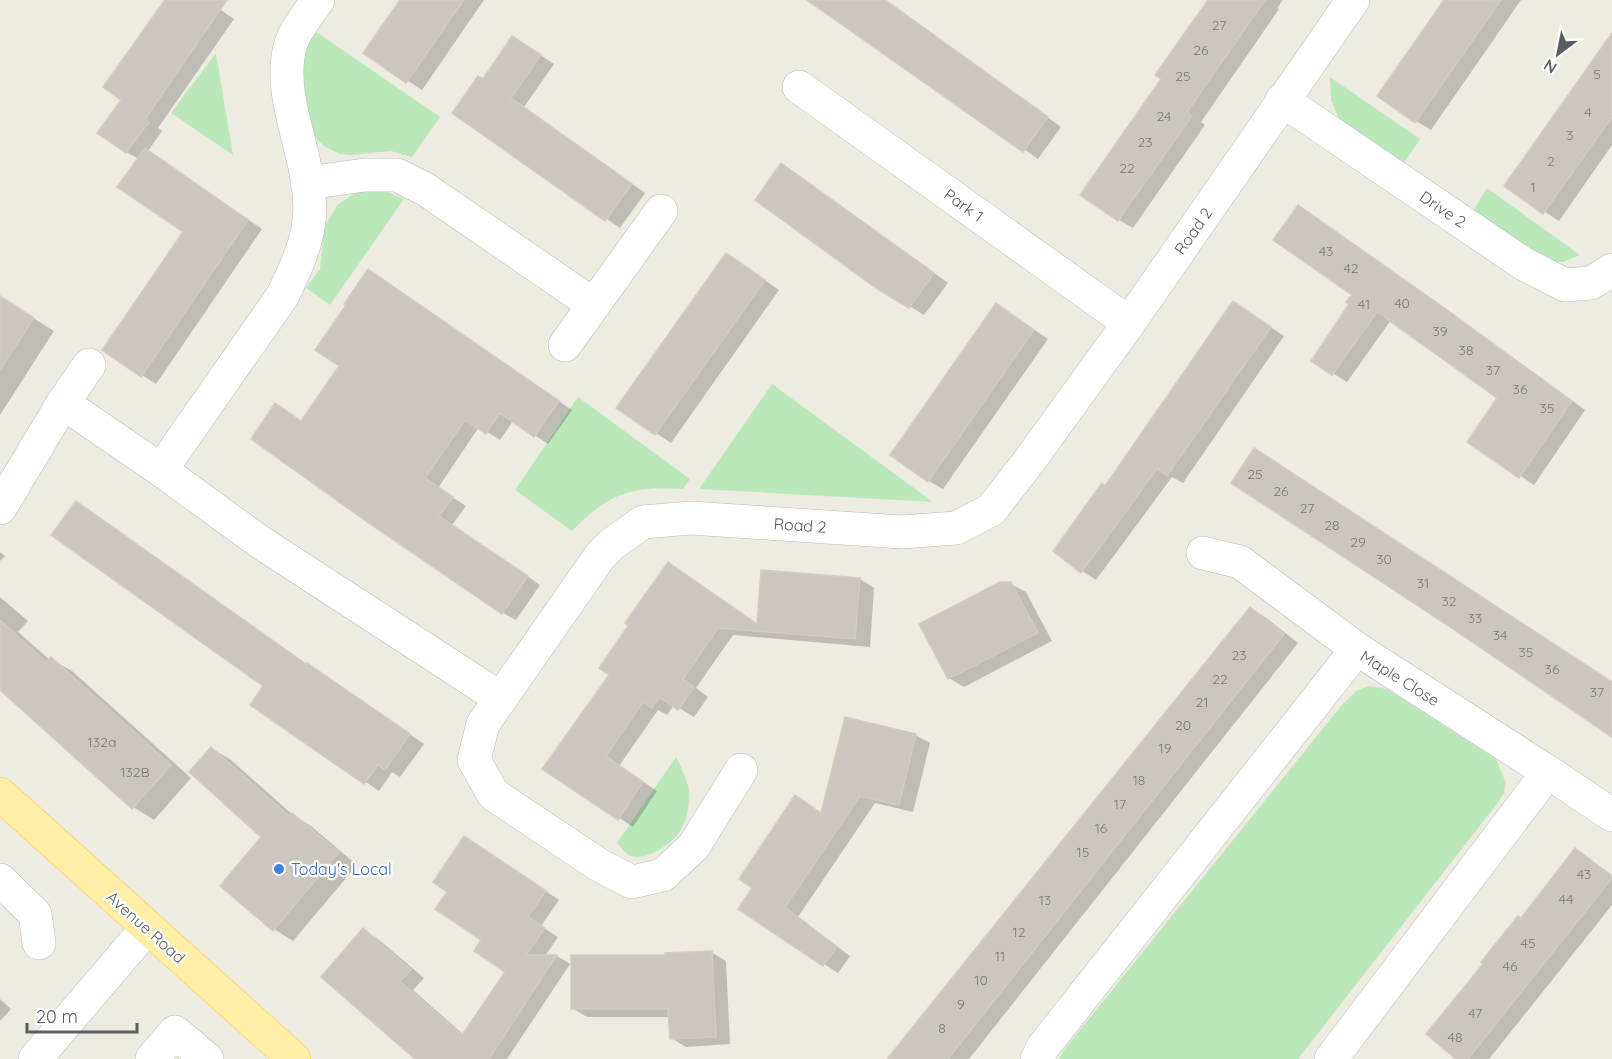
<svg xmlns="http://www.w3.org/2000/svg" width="1612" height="1059" viewBox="0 0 1612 1059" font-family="Quicksand,sans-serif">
<rect width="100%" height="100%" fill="#eeebe1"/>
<path fill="#bbe8ba" d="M 312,29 L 440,117 L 412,157 L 391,151 L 350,155 L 340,154 L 324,146 L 313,135 L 300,72 Z
M 216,53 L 233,155 L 171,113 Z
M 1330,77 L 1420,139 L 1402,166 L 1340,121 L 1331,100 Z
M 1487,188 L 1580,255 L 1563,262 L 1548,261 L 1471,214 Z
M 383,190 L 404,199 L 330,305 L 306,288 L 320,269 L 324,228 L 337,205 L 358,191 Z
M 772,384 L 933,502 L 699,489 Z
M 578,397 L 690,479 L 683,489 C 631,485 608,494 572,531 L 515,490 Z
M 1368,686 L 1387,689 L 1496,759 L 1506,783 L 1504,793 L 1496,805 L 1298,1059 L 1059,1059 L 1063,1051 L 1341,706 L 1356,691 Z
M 676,757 C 683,771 691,786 689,802 C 688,812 685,825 679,833 C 672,844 644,862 631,856 C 626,854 621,847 617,843 Z"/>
<path fill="#0003" d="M 166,0 L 206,0 L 234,19 L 158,128 L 162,131 L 148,151 L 262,229 L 156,384 L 142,375 L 185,232 L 139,159 L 126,152 L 123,99 Z
M 402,0 L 484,0 L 422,90 L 365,53 Z
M 811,0 L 886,0 L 1061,127 L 1038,159 Z
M 1209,0 L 1283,0 L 1277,8 L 1279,9 L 1201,122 L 1205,125 L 1133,228 L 1119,220 L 1163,79 Z
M 1445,0 L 1521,0 L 1431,130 L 1416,121 Z
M 1612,35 L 1612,145 L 1559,221 L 1506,186 Z
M 527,46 L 554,64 L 524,107 L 645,193 L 620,228 L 454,113 L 483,81 Z
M 782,165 L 796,174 L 948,283 L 924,315 L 877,286 Z
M 1298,207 L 1441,305 L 1585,410 L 1534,485 L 1469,441 L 1499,398 L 1391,320 L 1347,382 L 1313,361 L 1351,304 L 1354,295 Z
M 741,264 L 779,290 L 671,443 L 618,408 Z
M 382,279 L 572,410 L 548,444 L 513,421 L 500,440 L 479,427 L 438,488 L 466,506 L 452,525 L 540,585 L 516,620 L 503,613 L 302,422 L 341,366 Z
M 0,297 L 54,331 L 0,415 Z
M 1248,312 L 1284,336 L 1183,483 L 1172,477 L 1096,580 L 1082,571 Z
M 1011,314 L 1048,339 L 943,489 L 929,481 Z
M 76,503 L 307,665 L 424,744 L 400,777 L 392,772 L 379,791 L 253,704 L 265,686 Z
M 0,552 L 5,556 L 0,561 Z
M 1423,559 L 1612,684 L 1612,735 Z
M 668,564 L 758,625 L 860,579 L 874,588 L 870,647 L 733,635 L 696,688 L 708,697 L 694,717 L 674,705 L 667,715 L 658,710 L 619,766 L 657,791 L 633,827 L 544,768 L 611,674 L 630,625 Z
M 1011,584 L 1026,592 L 1052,641 L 964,687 L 949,678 Z
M 0,597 L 28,621 L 18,632 L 50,660 L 51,659 L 72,671 L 191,778 L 154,820 L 133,807 L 0,688 Z
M 1251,609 L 1265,617 L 1298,643 L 969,1059 L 909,1059 Z
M 915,735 L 930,743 L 913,812 L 875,803 L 798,917 L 850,956 L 838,973 L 741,909 L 823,814 Z
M 211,748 L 231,760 L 293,815 L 311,826 L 357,865 L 293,941 L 274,929 L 263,836 Z
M 479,846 L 559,900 L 541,926 L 558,937 L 545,956 L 557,956 L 570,964 L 507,1059 L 417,1059 L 364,930 L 378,939 L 424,978 L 413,990 L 464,1035 L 507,972 L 483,940 Z
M 1576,850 L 1612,875 L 1612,905 L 1489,1059 L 1459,1059 L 1486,964 Z
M 711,952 L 726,961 L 730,1044 L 686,1047 L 671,1038 L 670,1017 L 587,1017 L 572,1008 L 667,957 Z
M 0,999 L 11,1009 L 0,1021 Z"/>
<path fill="#cbc7c0" stroke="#d3ccbe" stroke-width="1.5" d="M 165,0 L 227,0 L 145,119 L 149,122 L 126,153 L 97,133 L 121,100 L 103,87 Z
M 400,0 L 464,0 L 406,83 L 363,53 Z
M 807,0 L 885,0 L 1048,117 L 1023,152 Z
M 1208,0 L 1265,0 L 1187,112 L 1192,116 L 1118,221 L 1080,195 L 1161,79 L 1155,75 Z
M 1444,0 L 1501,0 L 1415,123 L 1377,96 Z
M 1612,33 L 1612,117 L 1543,214 L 1504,186 Z
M 512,36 L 541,55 L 511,98 L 632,184 L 605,221 L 452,113 L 478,76 L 483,79 Z
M 145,148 L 248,220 L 141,377 L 102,350 L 183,232 L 117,187 Z
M 781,163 L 934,273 L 909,308 L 876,288 L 755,200 Z
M 1298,205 L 1426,295 L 1572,401 L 1519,478 L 1467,442 L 1497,398 L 1377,312 L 1332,375 L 1311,361 L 1349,304 L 1346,302 L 1352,295 L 1273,240 Z
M 726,253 L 765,280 L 655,435 L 616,408 Z
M 368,269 L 559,401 L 534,437 L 500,413 L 486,434 L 465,420 L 425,478 L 453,497 L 439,516 L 528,576 L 502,614 L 370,524 L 251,439 L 275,403 L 301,421 L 339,366 L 315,350 L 346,305 L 344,304 Z
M 0,296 L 34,318 L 0,370 Z
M 1233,301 L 1271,327 L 1167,476 L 1157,469 L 1081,573 L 1053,551 L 1102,483 L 1105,486 Z
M 996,303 L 1034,330 L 928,482 L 890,455 Z
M 1254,448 L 1612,682 L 1612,737 L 1450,627 L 1231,483 Z
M 76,501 L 306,664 L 307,663 L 410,734 L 385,770 L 378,765 L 364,784 L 250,705 L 263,686 L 51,535 Z
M 668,562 L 757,624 L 761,570 L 860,578 L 855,639 L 718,628 L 683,679 L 694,687 L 678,710 L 659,697 L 652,708 L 643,702 L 606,756 L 643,782 L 618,820 L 542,769 L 609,675 L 599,668 L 628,626 L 625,623 Z
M 1000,582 L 1011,582 L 1038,633 L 948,679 L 919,624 Z
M 1250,607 L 1284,634 L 948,1059 L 887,1059 Z
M 0,620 L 46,662 L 51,657 L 171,765 L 132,809 L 0,690 Z
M 845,717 L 916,734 L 899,805 L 860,796 L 785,907 L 837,947 L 823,966 L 738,909 L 752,888 L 739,879 L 795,795 L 821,813 Z
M 211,747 L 289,816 L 292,813 L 339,852 L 273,931 L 220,886 L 261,837 L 189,772 Z
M 464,836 L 546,891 L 528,917 L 545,928 L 526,955 L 557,955 L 489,1059 L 415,1059 L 321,977 L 363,928 L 411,970 L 400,981 L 462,1035 L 505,972 L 474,951 L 481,940 L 435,909 L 447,892 L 433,882 Z
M 1575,848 L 1612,876 L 1612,878 L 1468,1059 L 1456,1059 L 1426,1034 L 1483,964 L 1481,962 L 1518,916 L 1521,918 Z
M 712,951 L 716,1037 L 670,1039 L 668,1009 L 571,1009 L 571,955 L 666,955 L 665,953 Z"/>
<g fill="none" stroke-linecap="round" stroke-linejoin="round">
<g stroke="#b6babf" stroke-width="34">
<path id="minor" d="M 799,87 L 1129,323
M 1282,100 L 1524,264 L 1565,285 L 1591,283 L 1612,270
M 307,183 L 365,175 L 397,175 L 425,189 L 594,305
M 565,345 L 661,211
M 63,403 L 161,470 L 260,542 L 500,698
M 161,470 L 283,295 C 294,272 306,247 309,221 C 316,162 274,100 291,43 C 296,29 309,13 318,0
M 0,508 L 63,403 L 89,365
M 1203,553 L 1240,562 L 1357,649
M 741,770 L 694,846 L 663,875 L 632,882 L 599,865 L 493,794 L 474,760 L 483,724 L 600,556 L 612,544 L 643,522 L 691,518 L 902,532 L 956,528 L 991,510 L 1027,464 L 1129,323 L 1353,0
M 1548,772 L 1612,815
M 0,880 L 35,914 L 39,943
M 35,1059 L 147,928
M 152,1059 L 175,1032 L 207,1059
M 1037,1059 L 1043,1047 L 1357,649 L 1548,772 L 1331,1059"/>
</g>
<g stroke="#fec849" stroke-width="34">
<path id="major" d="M 0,794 L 294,1059"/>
</g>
<use href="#minor" stroke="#fff" stroke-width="33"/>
<use href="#major" stroke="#ffeea5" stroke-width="33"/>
</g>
<circle fill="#3f7fe0" stroke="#fff" stroke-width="2" cx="279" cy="869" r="6"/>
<g text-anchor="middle" stroke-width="4.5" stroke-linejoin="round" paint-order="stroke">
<g font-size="14" fill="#76787a">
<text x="1219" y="30">27</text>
<text x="1201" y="55">26</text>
<text x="1597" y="79">5</text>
<text x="1183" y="81">25</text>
<text x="1588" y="117">4</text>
<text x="1164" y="121">24</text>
<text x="1570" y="140">3</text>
<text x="1145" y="147">23</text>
<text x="1551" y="166">2</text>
<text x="1127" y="173">22</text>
<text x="1533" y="192">1</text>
<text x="1326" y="256">43</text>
<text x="1351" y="273">42</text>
<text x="1402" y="308">40</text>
<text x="1364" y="309">41</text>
<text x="1440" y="336">39</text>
<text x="1466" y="355">38</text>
<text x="1493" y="375">37</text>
<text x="1520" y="394">36</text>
<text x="1547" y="413">35</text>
<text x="1255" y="479">25</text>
<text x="1281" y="496">26</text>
<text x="1307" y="513">27</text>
<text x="1332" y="530">28</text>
<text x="1358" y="547">29</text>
<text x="1384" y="564">30</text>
<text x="1423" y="588">31</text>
<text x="1449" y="606">32</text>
<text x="1475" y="623">33</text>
<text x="1500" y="640">34</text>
<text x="1526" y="657">35</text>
<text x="1239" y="660">23</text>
<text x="1552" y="674">36</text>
<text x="1220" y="684">22</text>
<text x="1597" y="697">37</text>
<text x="1202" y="707">21</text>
<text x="1183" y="730">20</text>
<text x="102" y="747">132a</text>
<text x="1165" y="753">19</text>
<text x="135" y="777">132B</text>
<text x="1139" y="785">18</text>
<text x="1120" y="809">17</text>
<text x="1101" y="833">16</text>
<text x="1083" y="857">15</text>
<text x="1584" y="879">43</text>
<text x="1566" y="904">44</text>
<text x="1045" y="905">13</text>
<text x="1019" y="937">12</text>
<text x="1528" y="948">45</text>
<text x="1000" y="961">11</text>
<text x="1510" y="971">46</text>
<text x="981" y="985">10</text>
<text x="961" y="1009">9</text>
<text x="1475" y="1018">47</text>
<text x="942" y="1033">8</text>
<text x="1455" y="1042">48</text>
</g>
<g font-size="16" fill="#595e63" stroke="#fff">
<text transform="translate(964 205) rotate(36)" y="6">Park 1</text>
<text transform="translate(1443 209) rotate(34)" y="6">Drive 2</text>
<text transform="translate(1193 231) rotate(-55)" y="6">Road 2</text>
<text transform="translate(800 525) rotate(4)" y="6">Road 2</text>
<text transform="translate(1400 678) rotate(32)" y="6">Maple Close</text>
<text transform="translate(146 927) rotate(42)" y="6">Avenue Road</text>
</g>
<g font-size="16" fill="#366cbe" stroke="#fff" text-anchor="start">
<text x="291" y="875">Today's Local</text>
</g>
</g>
<g transform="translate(1558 54) rotate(212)" stroke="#ffffff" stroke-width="4.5" paint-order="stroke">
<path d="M0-4.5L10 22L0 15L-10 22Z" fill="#595e63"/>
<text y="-9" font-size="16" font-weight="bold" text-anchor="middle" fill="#595e63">N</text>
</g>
<path d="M27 1023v9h110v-9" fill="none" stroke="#595e63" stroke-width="3"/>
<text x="36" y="1023" font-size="18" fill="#595e63" stroke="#ffffff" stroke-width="4.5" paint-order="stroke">20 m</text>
</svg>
